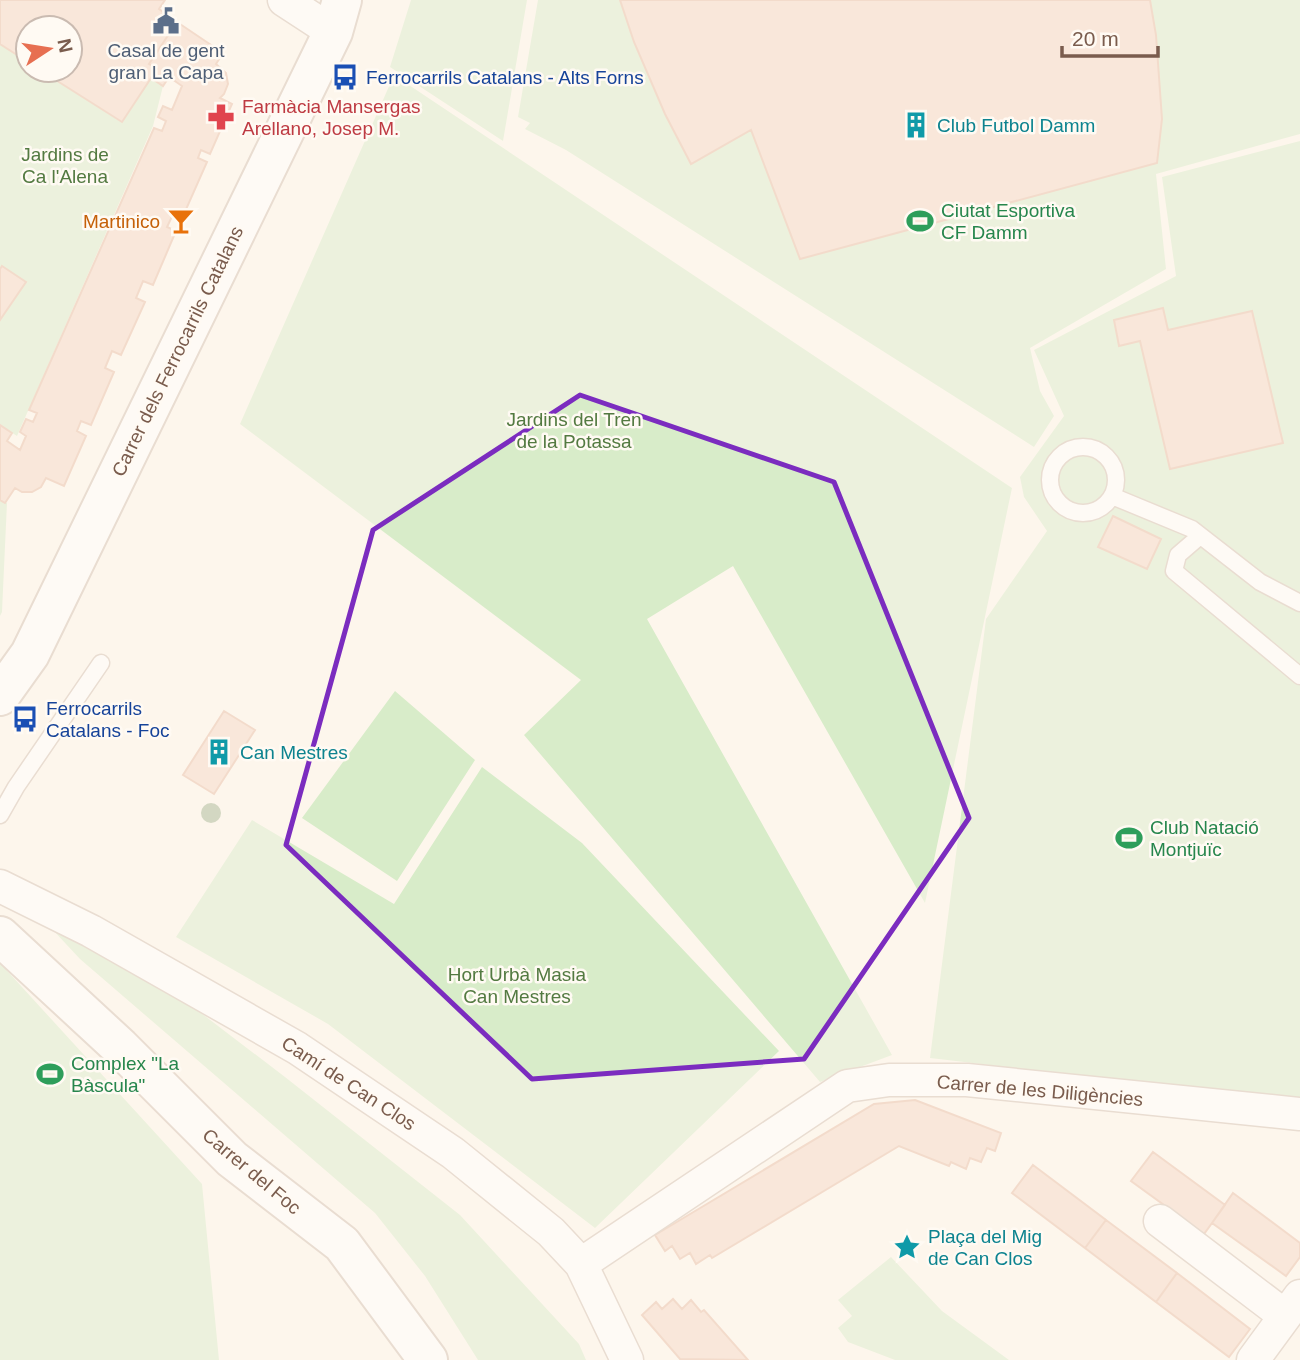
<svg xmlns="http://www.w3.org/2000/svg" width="1300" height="1360" viewBox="0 0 1300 1360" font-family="Arial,sans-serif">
<rect width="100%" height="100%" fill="#fdf6ec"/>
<path fill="#d8ecc9" d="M 411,0 L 527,0 L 503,141 L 390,67 Z
M 538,0 L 1300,0 L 1300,134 L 1156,174 L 1166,269 L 1030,348 L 1040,391 L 1054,416 L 1034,447 L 566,150 L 525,129 L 530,123 L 518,117 Z
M 0,44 L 28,62 L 28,70 L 40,70 L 121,122 L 151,78 L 163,86 L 153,126 L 17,436 L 0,425 Z
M 394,75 L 1012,488 L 925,903 L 733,566 L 647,619 L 892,1055 L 820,1082 L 524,735 L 581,680 L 240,424 Z
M 1300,141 L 1300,1101 L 930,1058 L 986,619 L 1047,531 L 1024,497 L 1020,477 L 1064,416 L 1034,350 L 1176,276 L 1162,177 Z
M 0,498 L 7,503 L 2,612 L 0,616 Z
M 395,691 L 475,760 L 397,881 L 302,818 Z
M 482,767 L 582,843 L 779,1051 L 595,1228 L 328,1024 L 176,937 L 252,820 L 394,904 Z
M 52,929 L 163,984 L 285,1077 L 460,1215 L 579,1344 L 586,1360 L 478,1360 L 425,1276 L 375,1213 L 80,959 Z
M 0,963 L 202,1184 L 219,1360 L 0,1360 Z
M 891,1257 L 942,1311 L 1009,1360 L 895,1360 L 848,1342 L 838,1328 L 852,1316 L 838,1300 Z"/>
<path fill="#f3d5c3" stroke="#e6bba3" stroke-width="2" d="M 0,0 L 165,0 L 159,9 L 177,22 L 149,64 L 157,69 L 122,122 L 40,70 L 70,70 L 70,28 L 28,28 L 28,62 L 0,44 Z
M 620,0 L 1150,0 L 1156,35 L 1162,119 L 1157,163 L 800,259 L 751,130 L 691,164 L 665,114 L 634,42 Z
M 177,22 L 223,53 L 216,64 L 226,73 L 228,84 L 224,94 L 220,98 L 232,104 L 210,154 L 201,150 L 198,158 L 207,162 L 184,214 L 175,210 L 167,227 L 176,231 L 153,285 L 143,281 L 136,298 L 145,302 L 121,355 L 112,351 L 105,368 L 114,372 L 91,425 L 81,421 L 77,431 L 86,436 L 64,486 L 46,478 L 41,487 L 32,492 L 22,492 L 15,488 L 5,503 L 0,500 L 0,425 L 12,433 L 7,441 L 20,450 L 26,436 L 20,432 L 26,419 L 33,422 L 37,413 L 29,410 L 154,128 L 162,131 L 166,121 L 158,117 L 163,106 L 172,110 L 182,86 L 169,77 L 163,86 L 151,78 L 157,69 L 149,64 Z
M 2,266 L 26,282 L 0,320 L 0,269 Z
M 1163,308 L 1168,330 L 1252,311 L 1283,443 L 1170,469 L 1140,341 L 1119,346 L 1114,320 Z
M 1113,516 L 1161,539 L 1147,569 L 1098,547 Z
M 224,711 L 255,730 L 214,794 L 183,775 Z
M 915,1100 L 1001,1133 L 995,1151 L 987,1148 L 981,1162 L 970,1158 L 966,1169 L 951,1162 L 949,1166 L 899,1146 L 712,1258 L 710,1255 L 696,1264 L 690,1253 L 680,1259 L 672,1246 L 665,1251 L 655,1235 L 874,1104 Z
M 1153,1152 L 1225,1205 L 1204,1234 L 1131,1181 Z
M 1033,1165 L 1106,1220 L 1085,1248 L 1012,1193 Z
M 1233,1193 L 1300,1243 L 1300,1257 L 1286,1276 L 1212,1223 Z
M 1106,1220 L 1177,1273 L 1156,1302 L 1085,1248 Z
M 1177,1273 L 1250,1329 L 1229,1357 L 1156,1302 Z
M 673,1299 L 682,1309 L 691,1300 L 701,1312 L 704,1310 L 748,1360 L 680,1359 L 642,1315 L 656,1302 L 662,1309 Z"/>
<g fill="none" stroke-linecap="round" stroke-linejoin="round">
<g stroke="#d1beb0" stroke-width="19">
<path id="service" d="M1050 480a33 33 0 1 1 66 0a33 33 0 1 1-66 0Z
M 1112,496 L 1192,529 L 1260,582 L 1300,603
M 1200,536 L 1178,555 L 1174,571 L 1300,676
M 0,815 L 16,787 L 101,663"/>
</g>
<g stroke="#d1beb0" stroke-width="35">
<path id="minor" d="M 284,0 L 333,32
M 0,886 L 91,931 L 297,1048 L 453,1153 L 551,1232 L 581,1264 L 627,1360
M 1160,1221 L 1285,1316
M 581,1264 L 847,1086 L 889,1080 L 967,1080 L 1300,1114
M 1253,1360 L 1300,1296"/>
</g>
<g stroke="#d1beb0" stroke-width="42">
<path id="tertiary" d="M 0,696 L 30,654 L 333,32 L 342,0
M 0,936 L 120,1047 L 232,1159 L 342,1244 L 428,1360"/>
</g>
<use href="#service" stroke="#fff" stroke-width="16"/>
<use href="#minor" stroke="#fff" stroke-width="32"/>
<use href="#tertiary" stroke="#fff" stroke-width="38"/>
</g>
<circle fill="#a0b28e" cx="211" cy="813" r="10"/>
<path d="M0 0H1300V1360H0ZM 580,395 L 834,482 L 969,818 L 804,1059 L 532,1079 L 286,845 L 373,530 Z" fill="#fdf6ec" fill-opacity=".55" fill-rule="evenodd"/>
<path fill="none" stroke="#7b2cbf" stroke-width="5" stroke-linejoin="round" d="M 580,395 L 834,482 L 969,818 L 804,1059 L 532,1079 L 286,845 L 373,530 Z"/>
<defs>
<g id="civic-bare" transform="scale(2.1)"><path d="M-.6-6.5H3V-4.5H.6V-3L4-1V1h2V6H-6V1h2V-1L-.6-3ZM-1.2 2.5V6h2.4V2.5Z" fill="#5c6f8a" stroke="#fffaf3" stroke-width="2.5" paint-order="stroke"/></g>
<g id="bus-bare" transform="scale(2.1)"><path d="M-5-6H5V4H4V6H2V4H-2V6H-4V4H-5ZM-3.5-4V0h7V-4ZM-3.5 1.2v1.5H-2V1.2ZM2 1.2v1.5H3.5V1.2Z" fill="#1a4fb4" stroke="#fffaf3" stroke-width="2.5" paint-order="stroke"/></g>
<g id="pharmacy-bare" transform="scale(2.1)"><path d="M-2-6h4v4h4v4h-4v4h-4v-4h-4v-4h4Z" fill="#e0444e" stroke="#fffaf3" stroke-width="2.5" paint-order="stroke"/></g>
<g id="building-bare" transform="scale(2.1)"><path d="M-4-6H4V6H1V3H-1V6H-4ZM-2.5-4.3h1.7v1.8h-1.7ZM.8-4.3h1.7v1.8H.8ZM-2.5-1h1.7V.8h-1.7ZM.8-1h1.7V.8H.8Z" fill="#0f9aa8" stroke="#fffaf3" stroke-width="2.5" paint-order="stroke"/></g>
<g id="bar-bare" transform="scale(2.1)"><path d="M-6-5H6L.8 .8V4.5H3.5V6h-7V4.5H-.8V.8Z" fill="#e8710a" stroke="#fffaf3" stroke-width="2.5" paint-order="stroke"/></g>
<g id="stadium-bare" transform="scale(2.1)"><path d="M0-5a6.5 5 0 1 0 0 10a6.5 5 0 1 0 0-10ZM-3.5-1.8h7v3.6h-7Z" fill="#2e9e5b" stroke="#fffaf3" stroke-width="2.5" paint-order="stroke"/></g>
<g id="sight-bare" transform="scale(2.1)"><path d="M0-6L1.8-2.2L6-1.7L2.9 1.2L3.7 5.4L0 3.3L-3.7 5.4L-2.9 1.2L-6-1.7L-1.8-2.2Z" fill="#0f9aa8" stroke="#fffaf3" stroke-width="2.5" paint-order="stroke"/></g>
</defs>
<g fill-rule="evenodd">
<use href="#civic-bare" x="166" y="21"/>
<use href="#bus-bare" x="345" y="77"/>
<use href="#pharmacy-bare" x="221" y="117"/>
<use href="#building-bare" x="916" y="125"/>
<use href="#bar-bare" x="181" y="221"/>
<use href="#stadium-bare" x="920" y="221"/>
<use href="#bus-bare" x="25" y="719"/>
<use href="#building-bare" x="219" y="752"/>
<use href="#stadium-bare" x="1129" y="838"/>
<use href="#stadium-bare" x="50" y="1074"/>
<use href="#sight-bare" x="907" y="1247"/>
</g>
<g text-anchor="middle" stroke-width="5" stroke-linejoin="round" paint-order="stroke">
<g font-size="19" fill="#4e5e75" stroke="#fffaf3">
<text x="166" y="57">Casal de gent<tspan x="166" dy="22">gran La Capa</tspan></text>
</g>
<g font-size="19" fill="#164399" stroke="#fffaf3" text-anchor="start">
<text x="366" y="84">Ferrocarrils Catalans - Alts Forns</text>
<text x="46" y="715">Ferrocarrils<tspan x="46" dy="22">Catalans - Foc</tspan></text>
</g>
<g font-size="19" fill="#be3a42" stroke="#fffaf3" text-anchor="start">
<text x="242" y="113">Farmàcia Mansergas<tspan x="242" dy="22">Arellano, Josep M.</tspan></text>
</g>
<g font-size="19" fill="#0d838f" stroke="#fffaf3" text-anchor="start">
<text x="937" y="132">Club Futbol Damm</text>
<text x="240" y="759">Can Mestres</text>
<text x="928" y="1243">Plaça del Mig<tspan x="928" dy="22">de Can Clos</tspan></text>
</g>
<g font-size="19" fill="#537a41" stroke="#fffaf3">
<text x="65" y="161">Jardins de<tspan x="65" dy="22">Ca l'Alena</tspan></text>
<text x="574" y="426">Jardins del Tren<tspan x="574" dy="22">de la Potassa</tspan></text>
<text x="517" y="981">Hort Urbà Masia<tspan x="517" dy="22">Can Mestres</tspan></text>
</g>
<g font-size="19" fill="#27864d" stroke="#fffaf3" text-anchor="start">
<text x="941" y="217">Ciutat Esportiva<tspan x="941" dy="22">CF Damm</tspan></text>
<text x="1150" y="834">Club Natació<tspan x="1150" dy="22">Montjuïc</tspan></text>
<text x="71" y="1070">Complex "La<tspan x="71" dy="22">Bàscula"</tspan></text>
</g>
<g font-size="19" fill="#c56008" stroke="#fffaf3" text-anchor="end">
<text x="160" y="228">Martinico</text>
</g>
<g font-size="19" fill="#7a5c4d" stroke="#fffaf3">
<text transform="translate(177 351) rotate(-64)" y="7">Carrer dels Ferrocarrils Catalans</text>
<text transform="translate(349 1083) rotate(33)" y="7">Camí de Can Clos</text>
<text transform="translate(1040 1090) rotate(5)" y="7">Carrer de les Diligències</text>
<text transform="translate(252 1171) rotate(40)" y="7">Carrer del Foc</text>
</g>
</g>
<g transform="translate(49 49) rotate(78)"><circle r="33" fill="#fffaf3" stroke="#cabbb1" stroke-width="2"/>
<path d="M0-5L12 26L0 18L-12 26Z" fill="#e76f51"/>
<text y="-10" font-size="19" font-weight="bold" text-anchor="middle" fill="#7a5c4d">N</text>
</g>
<path d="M1062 46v10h96v-10" fill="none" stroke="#7a5c4d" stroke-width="3.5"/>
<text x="1072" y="46" font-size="21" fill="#7a5c4d" stroke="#fffaf3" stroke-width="5" paint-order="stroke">20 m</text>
</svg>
